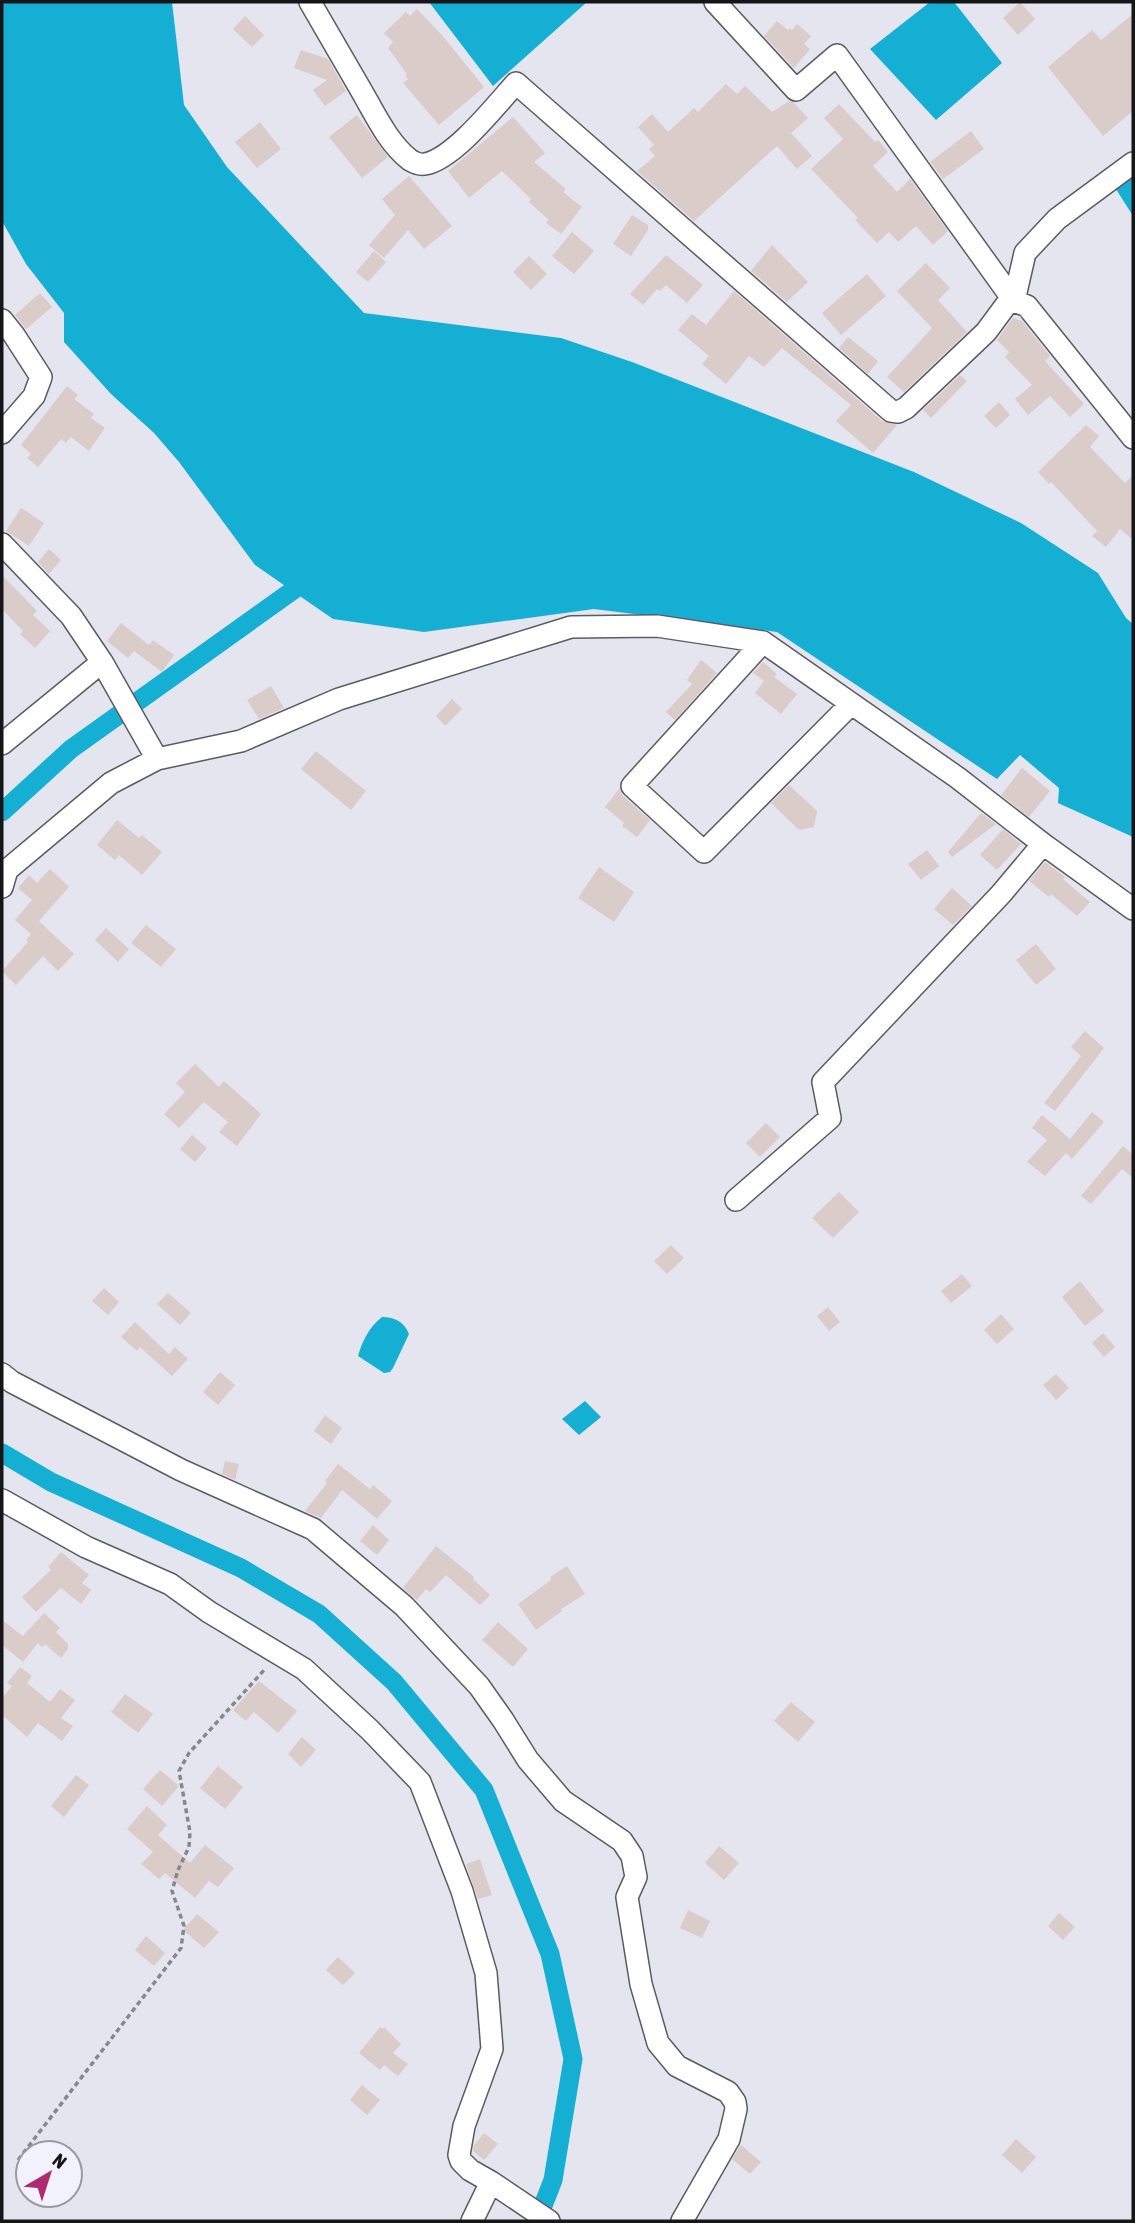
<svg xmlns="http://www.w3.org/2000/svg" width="1135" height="2223" viewBox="0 0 1135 2223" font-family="'Asap Condensed',sans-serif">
<rect width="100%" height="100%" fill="#e5e5f0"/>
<path fill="#16afd4" d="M 2,2 L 172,2 L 184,105 L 227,167 L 364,313 L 561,338 L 632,362 L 914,472 L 1021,523 L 1098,573 L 1126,618 L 1133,624 L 1133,837 L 1058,803 L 1059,788 L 1020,755 L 997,779 L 777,632 L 594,609 L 424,632 L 333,619 L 255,565 L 179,462 L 154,433 L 111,394 L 64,342 L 64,313 L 26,264 L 2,221 Z
M 429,2 L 587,2 L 493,86 Z
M 930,2 L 954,2 L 1002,63 L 936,120 L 870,49 Z
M 1133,169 L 1133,216 L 1114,186 Z
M 382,1317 C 395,1317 404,1322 409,1334 L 393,1368 L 390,1372 L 384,1373 L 358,1356 C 362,1341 370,1326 382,1317 Z
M 585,1401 L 601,1417 L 579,1435 L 562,1419 Z"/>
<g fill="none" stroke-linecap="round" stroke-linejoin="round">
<path stroke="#16afd4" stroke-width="19" d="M 2,812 L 71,749 L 313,576
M 2,1453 L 51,1482 L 241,1568 L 319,1614 L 394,1682 L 484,1790 L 550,1954 L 573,2059 L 553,2180 L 537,2221"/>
</g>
<path fill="#d9ccc9" d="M 1020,2 L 1035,19 L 1018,35 L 1003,18 Z
M 417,9 L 442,35 L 484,87 L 439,125 L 403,83 L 408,79 L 405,76 L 407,74 L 388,48 L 393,42 L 384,33 L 406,12 L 410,16 Z
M 1133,14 L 1133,111 L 1103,136 L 1048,67 L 1092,30 L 1101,40 Z
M 245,16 L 264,35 L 252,47 L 233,29 Z
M 777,21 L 788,30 L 790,28 L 792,30 L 797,24 L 811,36 L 804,44 L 810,49 L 794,68 L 764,36 Z
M 301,50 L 328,59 L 346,91 L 325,106 L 313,90 L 327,80 L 294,68 Z
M 726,84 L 737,94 L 745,86 L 772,112 L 789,101 L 794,103 L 808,118 L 791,133 L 812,156 L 797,169 L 777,146 L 694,221 L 637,171 L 655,156 L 649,149 L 654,145 L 638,127 L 652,114 L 668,132 L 694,108 L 698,112 Z
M 839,104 L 875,142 L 878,140 L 888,152 L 873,166 L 897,192 L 910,179 L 948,231 L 933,245 L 916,226 L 898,242 L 889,232 L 877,243 L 855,220 L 858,218 L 811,169 L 843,139 L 824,118 Z
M 357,115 L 388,157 L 362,178 L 329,137 Z
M 513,117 L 545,153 L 534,162 L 566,189 L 563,192 L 582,207 L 561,234 L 546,223 L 549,220 L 529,202 L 531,199 L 502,171 L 469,198 L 448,171 Z
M 260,122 L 281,149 L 257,168 L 235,142 Z
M 971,131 L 984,149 L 943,179 L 930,162 Z
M 409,176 L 452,226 L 424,249 L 408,230 L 384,258 L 369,245 L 395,215 L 382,199 Z
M 632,215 L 648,225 L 648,230 L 631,256 L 613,244 Z
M 572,232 L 594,251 L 574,274 L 552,256 Z
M 772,245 L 808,282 L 787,302 L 751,271 Z
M 374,251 L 386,262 L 368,282 L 356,272 Z
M 666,255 L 703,285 L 687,303 L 666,285 L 660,291 L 657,289 L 643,305 L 630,294 Z
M 529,256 L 547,274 L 531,290 L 513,272 Z
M 926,263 L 950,288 L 938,300 L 967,332 L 904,392 L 887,377 L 932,328 L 897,291 Z
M 867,274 L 886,296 L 841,335 L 822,313 Z
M 734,291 L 882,421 L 897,425 L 873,453 L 836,421 L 851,405 L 782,348 L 764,367 L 749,356 L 726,384 L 702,364 L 709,356 L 678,330 L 692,314 L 706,325 Z
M 40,293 L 52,307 L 26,329 L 15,315 Z
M 1013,318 L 1022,321 L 1050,356 L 1045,361 L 1084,404 L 1070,417 L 1050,396 L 1028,415 L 1015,399 L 1032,385 L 1005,357 L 1009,352 L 997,340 Z
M 848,337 L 878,361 L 868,374 L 839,348 Z
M 960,375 L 967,381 L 931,418 L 923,410 Z
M 67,386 L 78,395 L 74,399 L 94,414 L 91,418 L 105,428 L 89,451 L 71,437 L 66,443 L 61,439 L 38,467 L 27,458 L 31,454 L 21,445 Z
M 999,402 L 1010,415 L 996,428 L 984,416 Z
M 1086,425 L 1099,436 L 1090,447 L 1125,483 L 1133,475 L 1133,540 L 1120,529 L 1106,547 L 1092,536 L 1097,531 L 1051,482 L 1049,484 L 1038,472 Z
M 21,508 L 44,523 L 29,546 L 6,531 Z
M 49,549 L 61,560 L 49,574 L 38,562 Z
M 2,575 L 37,611 L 33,615 L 50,631 L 35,648 L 20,634 L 23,631 L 2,609 Z
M 121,623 L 149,645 L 153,640 L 174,655 L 162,672 L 134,651 L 128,658 L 107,641 Z
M 701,660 L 717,673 L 675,720 L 666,712 L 692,684 L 687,680 Z
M 763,662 L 777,674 L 774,677 L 797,694 L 781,714 L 755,693 L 764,681 L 753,673 Z
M 271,686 L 284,708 L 259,719 L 247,700 Z
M 452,699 L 462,709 L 445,726 L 436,716 Z
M 316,751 L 366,791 L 351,810 L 301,769 Z
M 1022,768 L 1050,791 L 1029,817 L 1001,795 Z
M 789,785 L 817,811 L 814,827 L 799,830 L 771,803 Z
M 619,789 L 623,796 L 650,820 L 637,837 L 622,826 L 624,823 L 605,807 Z
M 981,813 L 996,824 L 952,857 L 948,852 Z
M 117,820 L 139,838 L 142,835 L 162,852 L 142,875 L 119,855 L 115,860 L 97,845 Z
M 1003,829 L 1021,844 L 997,870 L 980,855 Z
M 927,850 L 939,866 L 921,880 L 908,864 Z
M 1045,862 L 1065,877 L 1063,879 L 1090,902 L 1077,916 L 1051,894 L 1049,897 L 1029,881 Z
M 599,867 L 634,892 L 614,922 L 578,898 Z
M 50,869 L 69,887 L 39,921 L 74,954 L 58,971 L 43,956 L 16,985 L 2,971 L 28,942 L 26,940 L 31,934 L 15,920 L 32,900 L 18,888 L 29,875 L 37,883 Z
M 952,888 L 972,906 L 953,925 L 934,909 Z
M 146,925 L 176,949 L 161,967 L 131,943 Z
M 106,928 L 129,949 L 118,962 L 95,940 Z
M 1036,944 L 1056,969 L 1036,985 L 1016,960 Z
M 1085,1031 L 1104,1048 L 1055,1111 L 1044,1103 L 1081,1056 L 1071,1047 Z
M 195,1064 L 219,1087 L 224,1081 L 261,1114 L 237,1146 L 219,1132 L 228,1122 L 204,1102 L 179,1128 L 164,1114 L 185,1092 L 176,1083 Z
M 1092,1112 L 1104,1122 L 1072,1159 L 1066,1153 L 1045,1176 L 1027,1162 L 1047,1140 L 1032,1128 L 1042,1115 L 1070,1139 Z
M 766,1123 L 780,1137 L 760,1157 L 746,1143 Z
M 192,1135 L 207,1148 L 195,1162 L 180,1149 Z
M 1123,1146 L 1133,1155 L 1133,1178 L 1122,1169 L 1091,1204 L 1081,1196 Z
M 839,1192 L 859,1212 L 833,1238 L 812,1218 Z
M 671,1245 L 684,1258 L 667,1274 L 654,1261 Z
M 962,1274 L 972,1286 L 951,1303 L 941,1291 Z
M 1080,1281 L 1104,1311 L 1085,1326 L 1062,1297 Z
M 104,1288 L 119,1302 L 108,1315 L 92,1301 Z
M 168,1293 L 191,1313 L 180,1325 L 157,1304 Z
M 828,1307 L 840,1322 L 829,1331 L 817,1316 Z
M 1001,1314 L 1014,1329 L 997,1344 L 984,1330 Z
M 135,1322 L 169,1354 L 175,1347 L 188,1359 L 172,1376 L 140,1347 L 137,1351 L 121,1337 Z
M 1103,1333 L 1115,1347 L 1104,1357 L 1092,1343 Z
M 220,1372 L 235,1385 L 218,1405 L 203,1392 Z
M 1056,1374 L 1069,1388 L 1056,1400 L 1043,1385 Z
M 325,1415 L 342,1428 L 331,1444 L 314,1431 Z
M 225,1461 L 239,1464 L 235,1480 L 222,1474 Z
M 338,1464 L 370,1489 L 373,1485 L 392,1501 L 377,1519 L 342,1490 L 321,1518 L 305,1511 L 327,1483 L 325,1481 Z
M 373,1525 L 389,1540 L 377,1555 L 360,1541 Z
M 436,1546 L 474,1577 L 473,1579 L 490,1595 L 480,1605 L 446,1575 L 430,1592 L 426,1589 L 417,1600 L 403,1588 Z
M 61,1552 L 89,1575 L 82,1583 L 91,1590 L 81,1604 L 61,1588 L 36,1612 L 22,1597 L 51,1570 L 48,1567 Z
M 567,1566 L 585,1594 L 561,1609 L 562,1611 L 536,1630 L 518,1604 L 551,1580 L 550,1577 Z
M 44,1613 L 60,1628 L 56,1632 L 68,1644 L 68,1649 L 61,1658 L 45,1644 L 42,1647 L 38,1643 L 23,1662 L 2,1645 L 2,1620 L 23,1636 Z
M 498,1622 L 528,1649 L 513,1667 L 482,1640 Z
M 20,1667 L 32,1676 L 27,1683 L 50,1702 L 60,1689 L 75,1700 L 61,1718 L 73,1726 L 62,1741 L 38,1723 L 27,1737 L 2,1715 L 2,1698 L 12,1686 L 7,1683 Z
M 259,1681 L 297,1711 L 278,1733 L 254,1712 L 246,1721 L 233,1710 Z
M 125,1694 L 153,1714 L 138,1733 L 111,1712 Z
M 791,1702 L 815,1722 L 798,1742 L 774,1721 Z
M 302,1737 L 316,1750 L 301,1767 L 288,1754 Z
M 218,1766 L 243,1787 L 225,1809 L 200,1788 Z
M 160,1770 L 179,1786 L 162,1806 L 143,1789 Z
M 76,1775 L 89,1785 L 64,1817 L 51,1806 Z
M 147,1806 L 167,1825 L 158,1835 L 190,1863 L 205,1845 L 234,1868 L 218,1887 L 209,1881 L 195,1898 L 165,1873 L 159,1879 L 141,1864 L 153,1852 L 127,1829 Z
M 719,1846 L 739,1863 L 724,1880 L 705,1863 Z
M 480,1859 L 492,1895 L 478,1899 L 466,1864 Z
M 688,1910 L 710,1921 L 702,1938 L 680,1928 Z
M 1059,1913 L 1075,1927 L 1063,1940 L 1048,1926 Z
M 197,1914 L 219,1932 L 204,1948 L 183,1930 Z
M 146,1936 L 165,1953 L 154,1966 L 135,1950 Z
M 338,1957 L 355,1973 L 343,1985 L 326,1970 Z
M 380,2027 L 383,2029 L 384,2027 L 401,2044 L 393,2053 L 408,2064 L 398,2076 L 384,2065 L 380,2070 L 359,2053 Z
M 362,2085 L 380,2100 L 367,2115 L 350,2100 Z
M 484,2133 L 498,2144 L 484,2160 L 473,2151 L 474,2145 Z
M 1016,2139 L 1036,2157 L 1022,2173 L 1002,2155 Z
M 741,2145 L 761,2162 L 750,2174 L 732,2159 Z"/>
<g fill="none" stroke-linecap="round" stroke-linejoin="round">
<g stroke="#5b5b64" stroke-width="24">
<path id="minor" d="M 310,2 C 327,31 344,61 361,90 C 375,114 388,143 410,160 C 415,163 420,165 425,164 C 454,159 497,104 516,83 L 891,411 L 898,412 L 906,408 L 986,332 L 1006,305 L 1014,301 L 1027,306 L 1133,438
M 715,2 L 796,90 L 837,55 L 1014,301
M 1014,301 L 1025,253 L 1057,219 L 1133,163
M 2,320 L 14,335 L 41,377 L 34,396 L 2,433
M 2,544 L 71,616 L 102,662 L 2,744
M 763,642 L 632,786 L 704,852 L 851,704
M 102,662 L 157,759
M 2,887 L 7,870 L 111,783 L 157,759 L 241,741 L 339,699 L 571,627 L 657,626 L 763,642 L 958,778 L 1043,844 L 1133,909
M 736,1200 L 830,1118 L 823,1082 L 1001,894 L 1043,844
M 2,1374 L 12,1382 L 181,1470 L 313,1529 L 404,1606 L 479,1686 L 503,1720 L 528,1760 L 563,1801 L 622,1841 L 632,1856 L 636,1877 L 627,1897 L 641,1984 L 658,2043 L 677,2066 L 728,2092 L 735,2102 L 736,2109 L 729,2139 L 682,2221
M 2,1500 L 86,1547 L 170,1584 L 209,1612 L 304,1669 L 370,1730 L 420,1782 L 462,1891 L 486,1973 L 492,2049 L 464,2126 L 459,2155 L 461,2161 L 470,2170 L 491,2182 L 472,2221
M 491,2182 L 549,2221"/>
</g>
<path stroke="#87878e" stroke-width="3.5" stroke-dasharray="5 3.5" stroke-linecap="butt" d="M 18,2160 L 181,1948 L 184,1926 L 172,1891 L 178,1870 L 189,1847 L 190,1832 L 179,1771 L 189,1753 L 266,1668"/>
<use href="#minor" stroke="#fff" stroke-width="21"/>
</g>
<rect width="1135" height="2223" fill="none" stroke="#16161a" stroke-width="7"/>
<g transform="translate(49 2174) rotate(39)"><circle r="33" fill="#f2f2fd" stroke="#9a9aa2" stroke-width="2"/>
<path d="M0-5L12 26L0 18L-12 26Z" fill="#b02a70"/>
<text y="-10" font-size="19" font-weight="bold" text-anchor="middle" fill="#16161a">N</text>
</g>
</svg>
